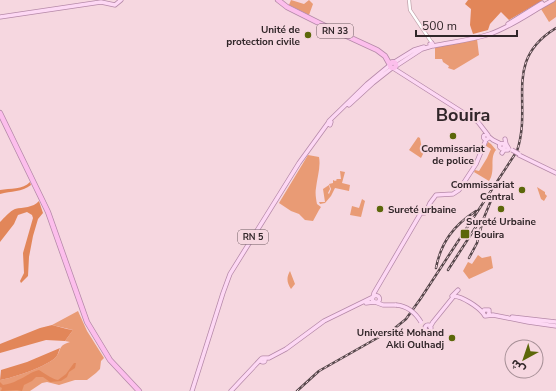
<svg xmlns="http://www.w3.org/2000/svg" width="556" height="391" viewBox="0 0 556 391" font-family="'Nunito Sans','Noto Sans Arabic',sans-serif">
<rect width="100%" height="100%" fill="#f6d7e0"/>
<path fill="#e99b75" d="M 291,0 L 304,4 L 309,0 L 313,4 L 309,15 L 289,5 Z
M 556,0 L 556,17 L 549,22 L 541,9 Z
M 477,39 L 479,55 L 454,70 L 448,68 L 449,66 L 443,62 L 442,59 L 435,59 L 435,47 Z
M 418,137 L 420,138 L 423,154 L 421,158 L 409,150 Z
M 488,142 L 491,144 L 496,150 C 489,158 496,171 489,181 L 474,172 L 475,170 L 479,171 L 487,158 L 491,149 L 486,146 Z
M 308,155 L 319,157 C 321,167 317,178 316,188 C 315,193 316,199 317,204 L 321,207 L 319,210 L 313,221 L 305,220 L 299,214 L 291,211 L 279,203 Z
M 340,171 L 345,172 L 342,183 L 350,185 L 349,191 L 335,188 L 331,196 L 329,194 L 331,189 L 329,184 L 333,183 L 333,180 L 335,181 L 337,180 L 336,179 L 341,179 Z
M 329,185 L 330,189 L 328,193 L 331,196 L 325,203 L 320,204 L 319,202 L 325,202 L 323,189 Z
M 537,187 L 545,192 L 545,194 L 547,196 L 544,201 L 541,199 Z
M 362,199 L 365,201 L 361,217 L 350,215 L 352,206 L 359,208 Z
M 478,255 L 482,258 L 491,256 L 493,268 L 469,279 L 463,271 L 468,262 L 472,264 Z
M 290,271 L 295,284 L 291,289 C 287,283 286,278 290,271 Z
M 78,311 L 87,331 L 104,358 L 101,361 L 100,369 L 96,373 L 87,380 L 75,380 L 59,385 L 47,382 L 42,383 L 30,391 L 0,391 L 0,380 C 13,378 48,366 56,357 C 62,350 57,346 70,342 L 65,341 L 73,330 L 52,325 Z"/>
<path fill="#e28659" d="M 468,0 L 543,0 L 509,20 L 501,12 L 490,24 L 488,30 L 473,34 L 470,25 L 471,9 L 465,4 Z
M 30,182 L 31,185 C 22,192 11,191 0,194 L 0,190 C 10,188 23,190 30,182 Z
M 39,201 L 43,213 L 38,219 L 33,236 L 29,257 L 28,276 L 21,283 L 20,281 L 24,273 L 23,253 L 33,218 L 32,215 L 27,212 L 18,215 L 14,224 L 0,242 L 0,222 C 4,218 10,211 15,209 C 23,207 33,208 39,201 Z
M 52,325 L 67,329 L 73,330 L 65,341 L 46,340 L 0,353 L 0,344 L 40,328 Z
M 60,348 C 59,350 58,355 56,357 C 48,366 13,378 0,380 L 1,370 L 27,362 Z
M 74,363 L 76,363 L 75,368 L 69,372 L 67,377 L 61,381 L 50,382 L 43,377 L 36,377 L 32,381 L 24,385 L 22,391 L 17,390 L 1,391 L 2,388 L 0,387 L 0,382 L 3,385 C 8,384 13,383 18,380 C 26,377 30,372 39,370 C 44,373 52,379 58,380 L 66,374 Z"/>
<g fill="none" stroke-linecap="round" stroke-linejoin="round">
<g stroke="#c2a5ad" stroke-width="4">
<path id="minor" d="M 409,0 L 410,10 L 432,43"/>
</g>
<g stroke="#b589a8" stroke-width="5">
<path id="major" d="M 0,17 L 101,2 L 115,5 L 121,0
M 508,24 L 542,3
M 433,46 C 452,42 472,40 490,34 C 513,26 532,11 553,0
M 393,63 L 414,50 L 424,47
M 396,66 L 422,49 L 432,46 L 433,45 L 432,43 L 430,44 L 431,46
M 393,68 L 478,122 L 488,135
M 349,105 L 373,83 L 392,68
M 329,121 L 367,84 L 390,65
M 329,121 L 331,122 L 330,125 L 328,123 Z
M483.5 137a2.5 2.5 0 1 1 5 0a2.5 2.5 0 1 1-5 0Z
M 488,136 L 493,140 L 501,144
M 505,139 L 506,144 L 509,149
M499.5 146a2.5 2.5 0 1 1 5 0a2.5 2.5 0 1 1-5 0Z
M 502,153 L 504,150 L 508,150
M 519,155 L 556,173
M422 211a2 2 0 1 1 4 0a2 2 0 1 1-4 0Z
M 427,210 L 430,203 L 436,195 L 453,194 L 459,190 L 476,164 L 486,140
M372.5 299a3.5 3.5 0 1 1 7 0a3.5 3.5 0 1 1-7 0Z
M 452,296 L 458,290
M 373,297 L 374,293 L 422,211
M 375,302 L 383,305 L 396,305
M 366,303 L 374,302
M 488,315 L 489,313 L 489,310 L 484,310 L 483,313 L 485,316 L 493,315 L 528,322 L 556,326
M 512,317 L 556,322
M425 328a3 3 0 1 1 6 0a3 3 0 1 1-6 0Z
M 430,327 L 433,322 L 454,296 C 463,297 477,306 483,313
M261 360a2 2 0 1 1 4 0a2 2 0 1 1-4 0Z
M 263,358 L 269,358 L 286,349 L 324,321 L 373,297
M 192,391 L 223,293 L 230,274 L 299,163 L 328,123
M 231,391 L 261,359"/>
</g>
<g stroke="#b589a8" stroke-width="6">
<path id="highway" d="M 278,0 L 287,7 L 325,26 L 377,50 L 385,56 L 390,65
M390 65a3 3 0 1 1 6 0a3 3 0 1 1-6 0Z
M 0,113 L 48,212 L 87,322 L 110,360 L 139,391"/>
</g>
<use href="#minor" stroke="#fff" stroke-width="2.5"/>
<use href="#major" stroke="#fdd8f4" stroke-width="3.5"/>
<use href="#highway" stroke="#fcbeec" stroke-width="4.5"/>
<g stroke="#55464a" stroke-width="2.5">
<path id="rail" d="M 469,258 L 477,243 L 483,220 L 492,198
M 436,268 C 441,242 454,225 476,211
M 448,270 L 479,222
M 297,391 L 319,371 L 395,328 L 406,319 L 421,298 L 517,151 C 533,103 502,61 556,28"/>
</g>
<use href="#rail" stroke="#f6d7e0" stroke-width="1" stroke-dasharray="3" stroke-linecap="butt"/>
<g stroke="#b589a8" stroke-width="5" stroke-linecap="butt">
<path id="major-bridge" d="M 512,150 L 519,154
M 396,305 C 407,306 415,312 421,322"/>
</g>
<use href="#major-bridge" stroke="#fdd8f4" stroke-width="3.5"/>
</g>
<g fill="#5c670a" stroke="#f6d7e0" stroke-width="1.5">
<circle cx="308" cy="35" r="4"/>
<circle cx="453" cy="136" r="4"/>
<circle cx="522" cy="190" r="4"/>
<circle cx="380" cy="209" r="4"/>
<circle cx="501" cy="209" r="4"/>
<rect x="460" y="229" width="10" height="10" rx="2"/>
<circle cx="452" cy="338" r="4"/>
</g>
<g text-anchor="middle" stroke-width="4" stroke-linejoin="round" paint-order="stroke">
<g fill="#f6d7e0" stroke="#6c5b60" stroke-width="1">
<rect x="317" y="24" width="36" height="14" rx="3"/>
<rect x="238" y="230" width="30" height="14" rx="3"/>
</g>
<g font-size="9" font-weight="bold" fill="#312629">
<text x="335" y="34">RN 33</text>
<text x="253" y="240">RN 5</text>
</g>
<g font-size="10" font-weight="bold" fill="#312629" stroke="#f6d7e0" text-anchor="end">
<text x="300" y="33">Unité de<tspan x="300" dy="12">protection civile</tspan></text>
<text x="453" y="152" text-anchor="middle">Commissariat<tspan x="453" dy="12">de police</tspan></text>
<text x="514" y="188">Commissariat<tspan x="514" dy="12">Central</tspan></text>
<text x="388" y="213" text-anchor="start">Sureté urbaine</text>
<text x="501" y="225" text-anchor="middle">Sureté Urbaine</text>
<text x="474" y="238" text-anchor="start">Bouira</text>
<text x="444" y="336">Université Mohand<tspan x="444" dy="12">Akli Oulhadj</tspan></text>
</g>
<g font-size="18" font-weight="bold" fill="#312629" stroke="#f6d7e0">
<text x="463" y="121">Bouira</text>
</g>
</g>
<g transform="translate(524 359) rotate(220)"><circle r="19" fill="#f6d7e0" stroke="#a79097"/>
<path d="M0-3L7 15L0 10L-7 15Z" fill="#5c670a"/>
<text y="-6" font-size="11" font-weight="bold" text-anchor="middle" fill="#312629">ش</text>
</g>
<path d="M416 30v6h101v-6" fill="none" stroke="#312629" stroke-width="2"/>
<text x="422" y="30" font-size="12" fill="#312629" stroke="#f6d7e0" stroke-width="3" paint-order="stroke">500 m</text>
</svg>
